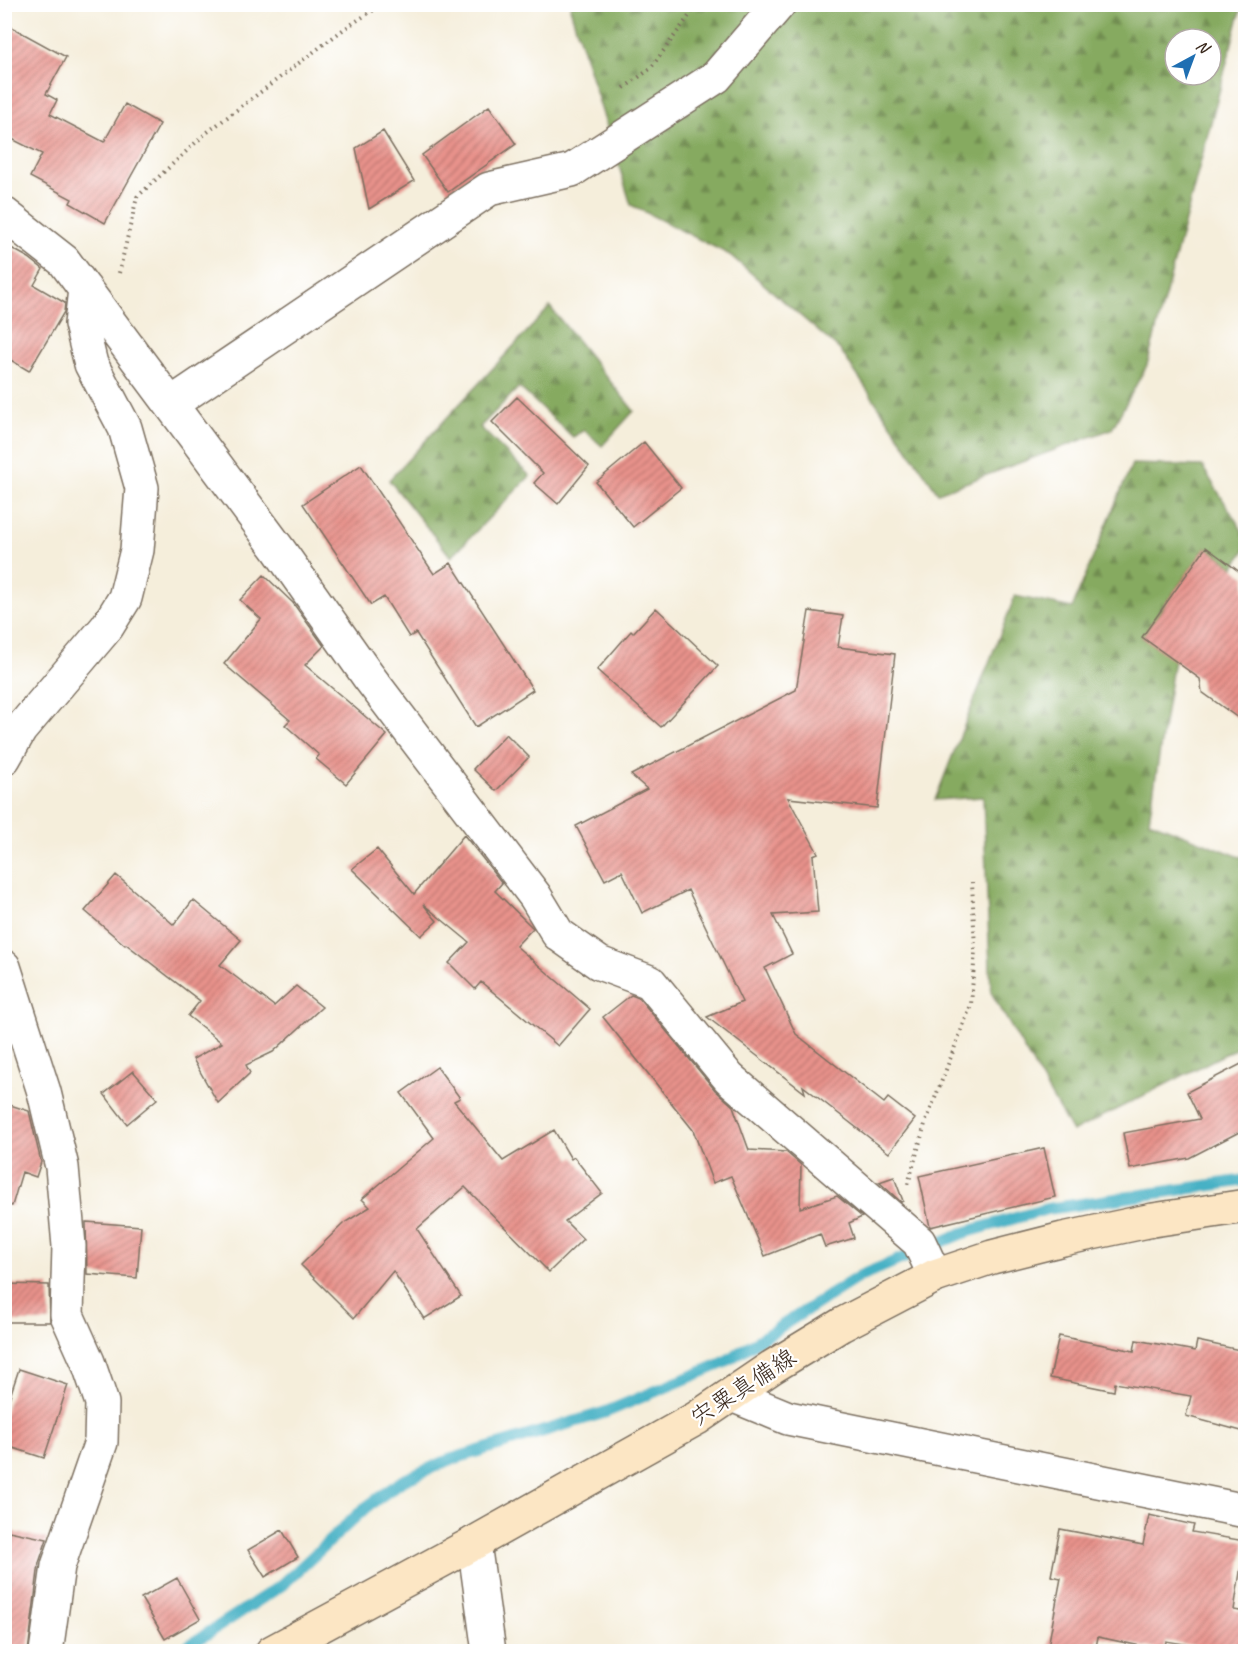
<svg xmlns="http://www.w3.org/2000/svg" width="1250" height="1656" viewBox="0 0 1250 1656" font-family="Caveat,'Klee One',sans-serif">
<defs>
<pattern id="forest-firs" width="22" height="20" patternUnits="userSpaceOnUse" patternTransform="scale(1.5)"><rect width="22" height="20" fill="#86aa60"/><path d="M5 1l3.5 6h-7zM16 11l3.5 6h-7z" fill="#6f8b4f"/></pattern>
<pattern id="building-hatch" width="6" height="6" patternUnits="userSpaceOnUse" patternTransform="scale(1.5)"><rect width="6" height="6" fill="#e8928b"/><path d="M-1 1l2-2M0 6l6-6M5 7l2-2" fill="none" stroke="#bd7771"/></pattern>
</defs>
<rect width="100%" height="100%" fill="#fff"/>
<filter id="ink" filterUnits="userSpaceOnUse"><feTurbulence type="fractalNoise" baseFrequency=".0167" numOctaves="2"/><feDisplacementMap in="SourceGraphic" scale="12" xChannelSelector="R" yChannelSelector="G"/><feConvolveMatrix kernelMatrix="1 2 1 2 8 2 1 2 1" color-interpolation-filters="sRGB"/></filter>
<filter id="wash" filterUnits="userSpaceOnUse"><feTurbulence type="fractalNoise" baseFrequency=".008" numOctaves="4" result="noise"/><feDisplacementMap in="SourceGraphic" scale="24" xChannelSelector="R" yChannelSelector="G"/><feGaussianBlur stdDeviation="1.35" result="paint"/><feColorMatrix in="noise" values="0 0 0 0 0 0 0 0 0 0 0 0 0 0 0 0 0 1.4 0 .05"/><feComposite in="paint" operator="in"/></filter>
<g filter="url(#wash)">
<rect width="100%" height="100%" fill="#f5eedb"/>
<path fill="url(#forest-firs)" stroke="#606a3f" stroke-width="1.5" fill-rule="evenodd" d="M 572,4 L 1242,5 L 1147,365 L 1112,429 L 938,493 L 840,350 L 730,255 L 631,205 L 570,8 ZM 1175,39 L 1211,39 L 1211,75 L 1175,75 Z
M 550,307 L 634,411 L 602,446 L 584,430 L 573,437 L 519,387 L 480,427 L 530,476 L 451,557 L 389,480 Z
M 1132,464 L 1202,466 L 1245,535 L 1245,550 L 1234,567 L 1206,547 L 1142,637 L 1174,659 L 1149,821 L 1240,857 L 1245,855 L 1245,1044 L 1072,1132 L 991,992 L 983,797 L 935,800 L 1015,596 L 1072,608 Z"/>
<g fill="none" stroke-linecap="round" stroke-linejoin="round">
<path stroke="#47b1c5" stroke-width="12" d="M 179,1652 L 282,1585 L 365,1508 L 402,1481 L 449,1460 L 606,1412 L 723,1363 L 860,1276 L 963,1233 L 1047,1209 L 1246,1180"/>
</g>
<g id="blocks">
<path fill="url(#building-hatch)" d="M 4,23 L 66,57 L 46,94 L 57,100 L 50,114 L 104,142 L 125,104 L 160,124 L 105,223 L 70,203 L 72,199 L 30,177 L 42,154 L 4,135 Z
M 489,106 L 516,144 L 448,192 L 422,155 Z
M 383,131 L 414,181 L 369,209 L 356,148 Z
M 4,244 L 29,258 L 43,269 L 34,285 L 65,303 L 64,312 L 29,371 L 4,356 Z
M 517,397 L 589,466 L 558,504 L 534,483 L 543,473 L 492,422 Z
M 644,442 L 681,488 L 633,527 L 596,482 Z
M 361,465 L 434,574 L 451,563 L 533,690 L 476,727 L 416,633 L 409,637 L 384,597 L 371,605 L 303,504 Z
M 1206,547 L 1245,576 L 1245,723 L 1202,692 L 1200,679 L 1142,637 Z
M 264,575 L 293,603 L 324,646 L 305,665 L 387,735 L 346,784 L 316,759 L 319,755 L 285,725 L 290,720 L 224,664 L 261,619 L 240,600 Z
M 656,608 L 718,666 L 661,727 L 597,670 L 631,631 L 633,633 Z
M 809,611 L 843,616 L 838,647 L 895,654 L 877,808 L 788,798 L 818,853 L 813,855 L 818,912 L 773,915 L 792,954 L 765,968 L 796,1034 L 884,1103 L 888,1098 L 915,1119 L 889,1153 L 803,1086 L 805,1093 L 707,1017 L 742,1002 L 688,890 L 642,913 L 622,871 L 605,880 L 576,826 L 647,789 L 631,775 L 796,690 Z
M 506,734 L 529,757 L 496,791 L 473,769 Z
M 464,835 L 502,883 L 495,891 L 533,928 L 516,946 L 590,1009 L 558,1046 L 481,982 L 475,989 L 449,963 L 469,942 L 423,904 L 437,921 L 421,936 L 352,869 L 377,849 L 414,894 Z
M 116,875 L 174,925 L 193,900 L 241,940 L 220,965 L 274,1006 L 296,986 L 322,1007 L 273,1052 L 246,1065 L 250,1073 L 218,1103 L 193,1059 L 222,1043 L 188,1016 L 200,1001 L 126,944 L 125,945 L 85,911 Z
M 631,995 L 639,998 L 715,1090 L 733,1106 L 749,1150 L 786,1152 L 801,1165 L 800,1208 L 837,1196 L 862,1217 L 849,1223 L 854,1238 L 825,1247 L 820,1234 L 765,1256 L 731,1176 L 713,1183 L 693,1130 L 603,1017 Z
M 1245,1062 L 1245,1129 L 1189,1158 L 1130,1169 L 1123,1133 L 1200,1119 L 1187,1092 Z
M 437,1067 L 460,1098 L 454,1101 L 503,1161 L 554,1130 L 571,1159 L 574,1157 L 602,1193 L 565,1221 L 583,1239 L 549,1272 L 465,1187 L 417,1229 L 461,1296 L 424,1319 L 393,1271 L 354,1318 L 301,1265 L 344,1223 L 370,1207 L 362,1199 L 434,1138 L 401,1093 Z
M 133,1071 L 157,1099 L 127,1124 L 104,1094 Z
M 4,1103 L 29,1111 L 41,1162 L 36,1177 L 22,1172 L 12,1206 L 4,1205 Z
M 1044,1148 L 1055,1197 L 930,1227 L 919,1176 Z
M 894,1177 L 903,1201 L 901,1202 L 879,1182 Z
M 86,1222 L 141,1226 L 137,1278 L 87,1274 Z
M 4,1284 L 49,1285 L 50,1322 L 4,1322 Z
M 1059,1336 L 1134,1351 L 1136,1340 L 1195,1351 L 1197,1341 L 1245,1351 L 1245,1432 L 1186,1416 L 1191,1396 L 1115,1383 L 1114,1391 L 1050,1378 Z
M 19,1369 L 68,1385 L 44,1458 L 4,1445 L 4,1414 Z
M 1149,1515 L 1194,1525 L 1192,1532 L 1245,1541 L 1234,1610 L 1245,1612 L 1245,1652 L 1233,1652 L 1166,1641 L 1164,1651 L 1098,1637 L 1095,1652 L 1047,1652 L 1061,1578 L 1051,1576 L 1060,1529 L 1143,1545 Z
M 282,1530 L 298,1557 L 265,1577 L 248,1550 Z
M 9,1531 L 47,1539 L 39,1563 L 28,1652 L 4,1652 L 4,1551 Z
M 177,1578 L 200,1619 L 165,1639 L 141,1598 Z"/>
</g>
</g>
<g filter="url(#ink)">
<use href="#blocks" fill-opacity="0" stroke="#7c6f60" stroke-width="1.5"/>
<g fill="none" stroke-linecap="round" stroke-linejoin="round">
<g stroke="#7c6f60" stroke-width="36">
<path id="street" d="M 4,214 L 64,261 L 279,550 L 368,676 L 535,896 L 558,934 L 599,963 L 650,982 L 729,1078 L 919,1242 L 935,1276
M 171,404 L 489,189 L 572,170 L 716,77 L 779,4
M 4,758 L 20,730 L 107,627 L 125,598 L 137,550 L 142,488 L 125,428 L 91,364 L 81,324 L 85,289
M 4,967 L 44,1092 L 62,1167 L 69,1246 L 67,1315 L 88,1362 L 102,1403 L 101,1442 L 58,1566 L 46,1652
M 732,1395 L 788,1418 L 1246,1511
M 474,1543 L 489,1652"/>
</g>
<g stroke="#7c6f60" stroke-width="36">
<path id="secondary" d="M 272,1652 L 474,1543 L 697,1418 L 772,1367 L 841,1325 L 935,1276 L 992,1257 L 1063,1239 L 1153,1220 L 1246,1206"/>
</g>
<path stroke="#7c6f60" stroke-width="4" stroke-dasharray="1.5 4.5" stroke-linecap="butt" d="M 624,88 L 650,69 L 698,4
M 119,273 L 137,197 L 205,134 L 344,29 L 383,4
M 908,1184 L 925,1124 L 971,1005 L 975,950 L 972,882"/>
<use href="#street" stroke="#fff" stroke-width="33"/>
<use href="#secondary" stroke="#fce6c4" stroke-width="33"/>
</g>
</g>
<g text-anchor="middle" stroke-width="4.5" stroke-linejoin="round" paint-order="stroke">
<g font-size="24" fill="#3b2a1e" stroke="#fff">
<text transform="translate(743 1387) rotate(-33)" y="8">宍粟真備線</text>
</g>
</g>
<rect width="1250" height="1656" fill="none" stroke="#fff" stroke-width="24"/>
<g transform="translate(1193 57) rotate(41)"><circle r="28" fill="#ffffff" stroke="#b1aaa5" stroke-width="1.5"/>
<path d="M0-4.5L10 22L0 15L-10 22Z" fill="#1f6fb2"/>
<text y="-9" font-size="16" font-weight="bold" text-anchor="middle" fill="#3b2a1e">N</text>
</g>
</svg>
